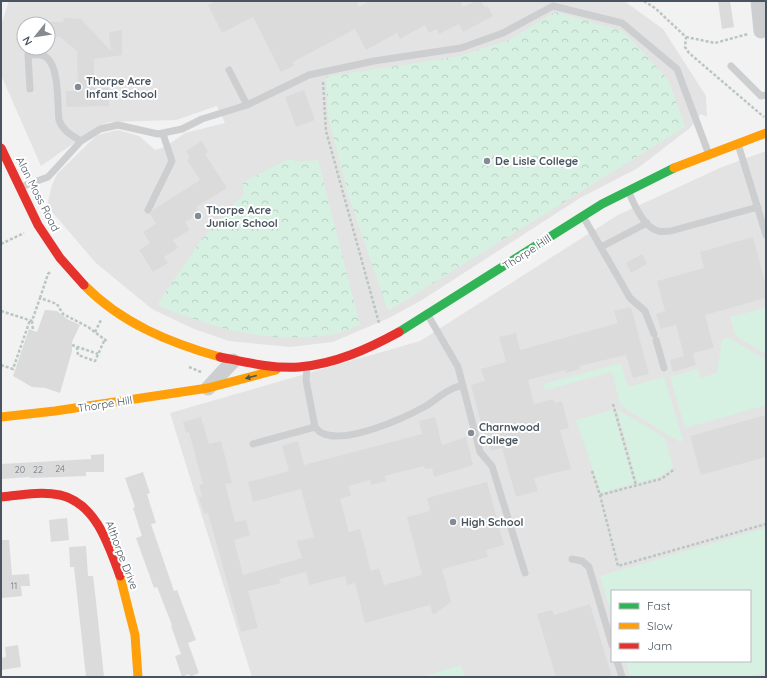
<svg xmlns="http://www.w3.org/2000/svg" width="767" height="678" viewBox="0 0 767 678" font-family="Quicksand,sans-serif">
<defs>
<pattern id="forest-crowns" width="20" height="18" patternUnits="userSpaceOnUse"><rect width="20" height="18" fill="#d6f1e1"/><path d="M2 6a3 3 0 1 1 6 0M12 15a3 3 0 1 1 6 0" fill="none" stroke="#b9d1c3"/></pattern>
</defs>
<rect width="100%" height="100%" fill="#f2f2f2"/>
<path fill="#e4e3e4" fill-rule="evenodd" d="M 9,1 L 624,1 L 663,29 L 706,96 L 707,117 L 701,114 L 690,128 L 638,168 L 580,198 L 422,300 L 389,318 L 333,342 L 290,347 L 229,341 L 194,329 L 152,309 L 96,263 L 47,206 L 52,185 L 57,174 L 97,135 L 118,130 L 139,136 L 155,150 L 165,147 L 185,133 L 225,123 L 217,106 L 176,120 L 109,122 L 97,127 L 41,166 L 1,75 L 1,25 ZM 24,24 L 48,24 L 48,48 L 24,48 Z
M 766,151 L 766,677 L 252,677 L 170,413 L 420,341 L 618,215 L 722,167 ZM 612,591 L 750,591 L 750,661 L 612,661 Z"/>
<path fill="#d6f1e1" d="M 766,308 L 766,354 L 736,336 L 730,317 Z
M 728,337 L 766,360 L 766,405 L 685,428 L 670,377 L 698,369 L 700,378 L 717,373 L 722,340 Z
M 621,363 L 628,387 L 664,377 L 683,440 L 680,442 L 621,406 L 612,372 L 545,390 L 544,384 Z
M 617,409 L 665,438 L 673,467 L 662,476 L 637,483 Z
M 613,410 L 634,483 L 601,493 L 576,420 Z
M 766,528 L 766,672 L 748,677 L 630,677 L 626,661 L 750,661 L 750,591 L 612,591 L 612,615 L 600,576 Z
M 461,665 L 465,677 L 422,677 Z"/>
<path fill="url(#forest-crowns)" d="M 555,12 L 623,31 L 668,79 L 685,127 L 388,311 L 348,194 L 328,116 L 326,77 L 460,56 L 509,40 Z
M 289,159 L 301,162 L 318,160 L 360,325 C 350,328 339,334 328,335 C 267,344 213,328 157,305 L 201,240 L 243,195 L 243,182 Z"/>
<path fill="#dbdbdc" d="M 216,1 L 356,1 L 359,7 L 370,1 L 460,1 L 463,7 L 476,1 L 481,1 L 485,7 L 488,6 L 493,16 L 463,32 L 459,24 L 439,34 L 437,29 L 429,33 L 425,25 L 400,39 L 397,33 L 366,50 L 355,29 L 293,62 L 295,65 L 281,72 L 253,17 L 222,33 L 208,5 Z
M 718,1 L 730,1 L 734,27 L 722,29 Z
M 64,18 L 81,19 L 111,51 L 109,32 L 122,30 L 122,55 L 94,59 L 94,88 L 109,88 L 109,106 L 66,107 L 66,91 L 78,91 L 77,51 L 60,37 L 48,38 L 48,22 L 63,22 Z
M 304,90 L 315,120 L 296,127 L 285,97 Z
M 202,141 L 208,152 L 205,154 L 227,188 L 196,207 L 200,213 L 185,222 L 190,230 L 173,240 L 178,248 L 164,257 L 168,263 L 153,272 L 139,250 L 150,243 L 143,232 L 156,224 L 150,214 L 153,210 L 200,180 L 187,160 L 190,158 L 186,151 Z
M 753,237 L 766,286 L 766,298 L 705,315 L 714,348 L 693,353 L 696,365 L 673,372 L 670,360 L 684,356 L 676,325 L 661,329 L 656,314 L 665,311 L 657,281 L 704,268 L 700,252 Z
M 642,254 L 647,264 L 631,273 L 626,263 Z
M 631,307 L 649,374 L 633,378 L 626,355 L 579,366 L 580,369 L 566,373 L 565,370 L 528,380 L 534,404 L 553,399 L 555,403 L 562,401 L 569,428 L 560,430 L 571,469 L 534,478 L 538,491 L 516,497 L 502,448 L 491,451 L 487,437 L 485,438 L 471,385 L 485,381 L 481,369 L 506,362 L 499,337 L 516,333 L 520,350 L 618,323 L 614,311 Z
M 45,310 L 57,311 L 67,319 L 80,325 L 72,342 L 72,351 L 60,393 L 45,388 L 32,387 L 13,376 L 29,329 L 37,332 Z
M 766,415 L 766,457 L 701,475 L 690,436 Z
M 201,417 L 209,444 L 221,441 L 232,483 L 225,484 L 235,522 L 246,520 L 250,535 L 234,540 L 243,575 L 302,558 L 297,541 L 314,537 L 301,489 L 253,502 L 248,482 L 289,471 L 282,446 L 298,441 L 304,465 L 422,434 L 419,421 L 435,417 L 442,445 L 466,437 L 473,465 L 434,477 L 432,468 L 425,469 L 424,466 L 385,476 L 386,481 L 371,485 L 370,480 L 348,486 L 351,495 L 340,499 L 349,532 L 360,529 L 371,571 L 379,568 L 384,585 L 422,575 L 407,517 L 430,511 L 427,498 L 487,482 L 504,545 L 486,550 L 488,557 L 442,569 L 451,602 L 433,615 L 430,605 L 365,623 L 355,583 L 347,585 L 345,576 L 309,585 L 306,572 L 279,579 L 281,583 L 248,591 L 258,628 L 241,632 L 208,513 L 204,514 L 199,497 L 202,496 L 199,485 L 203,484 L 189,432 L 186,433 L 183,422 Z
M 104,454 L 104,472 L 86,472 L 86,476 L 30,478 L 30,477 L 1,479 L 1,464 L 91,459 L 91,455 Z
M 143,472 L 150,493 L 147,494 L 156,523 L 151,524 L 174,591 L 177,590 L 196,640 L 188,643 L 199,673 L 190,677 L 189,674 L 182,677 L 175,656 L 181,654 L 171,626 L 172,625 L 157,587 L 154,588 L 136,538 L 142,536 L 133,508 L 135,507 L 125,478 Z
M 67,518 L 69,540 L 51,542 L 49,520 Z
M 1,540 L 9,540 L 12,575 L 29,574 L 30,586 L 21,586 L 22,596 L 2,598 Z
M 86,546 L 88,576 L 93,576 L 96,601 L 104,677 L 86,677 L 74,567 L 70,567 L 69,547 Z
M 590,604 L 612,677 L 556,677 L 537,614 L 552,610 L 554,615 Z
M 18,645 L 21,667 L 1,670 L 1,658 L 6,657 L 5,647 Z"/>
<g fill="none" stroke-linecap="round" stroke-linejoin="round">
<path stroke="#b9c6c2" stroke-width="2.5" stroke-dasharray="3 2" stroke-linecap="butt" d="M 644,1 L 655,8 L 686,37 L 685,47 L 689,53 L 764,117
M 686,37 L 715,43 L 748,34
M 323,82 L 326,131 L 379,323
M 1,244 L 24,233
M 40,298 L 48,274 L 51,271
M 1,311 L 32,321 L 40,298 L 57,304 L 63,314 L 88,327 L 108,342
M 32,321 L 33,330
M 95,332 L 101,320
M 72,345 L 98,354
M 77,347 L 78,355 L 95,361 L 105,339
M 1,365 L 13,369 L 30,320
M 189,367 L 201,372
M 613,404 L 636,485
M 592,471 L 600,495 L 618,566 L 766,524
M 600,495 L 661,479 L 675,469"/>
<path stroke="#ccced0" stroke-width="7" d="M 731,66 L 761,96 L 766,95
M 229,70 L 247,105
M 30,89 L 28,55 C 33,55 40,54 44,56 C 60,63 57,104 59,120 C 63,131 71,135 81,141
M 738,144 L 766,235
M 21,187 L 48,177 L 81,141 L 100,129 L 118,125 L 158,134 L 182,129 L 202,119 L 247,105 L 309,75 L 374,61 L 461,48 L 503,33 L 553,6 L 622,23 L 677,69 L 708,152
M 629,192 C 634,205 644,227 658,231 C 662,232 667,231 671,231 L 758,207
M 148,210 L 172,161 L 163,134
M 584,218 L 630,298 L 645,311 L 654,334
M 601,247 L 647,223
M 429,317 L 458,367 L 480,452 L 492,466 L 525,573
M 656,340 L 664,368
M 315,427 C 317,429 319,432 322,433 C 346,445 404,418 426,406 C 438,398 449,388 463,385
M 253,444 L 315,427 L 306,380 L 307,368
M 572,559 L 582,561 L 589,567 L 612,645
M 617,661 L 622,677"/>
<path stroke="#ccced0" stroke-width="15" d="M 758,1 L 761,31
M 208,388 L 233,361"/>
<path stroke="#30b455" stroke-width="9" d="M 399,332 L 602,204 L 674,168"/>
<path stroke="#ff9f0a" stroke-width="9" d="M 674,168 L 766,133
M 84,285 C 121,323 170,343 220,357
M 1,417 L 55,411 L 208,388 L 276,370
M 120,576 L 135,635 L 138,677"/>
<path stroke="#e5322d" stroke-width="9" d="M 1,148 L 38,225 L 60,258 L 84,285
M 220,357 C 245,362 273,369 299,367 C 335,364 368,349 399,332
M 1,497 C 20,495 41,491 60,495 C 96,503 109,546 120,576"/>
</g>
<defs><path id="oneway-solid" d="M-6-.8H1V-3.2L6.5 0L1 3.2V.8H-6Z"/></defs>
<use fill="#47595e" href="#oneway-solid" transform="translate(251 377) rotate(165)"/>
<g fill="#848b92" stroke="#fff" stroke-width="1.5">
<circle cx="78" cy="87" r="4"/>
<circle cx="487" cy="161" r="4"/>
<circle cx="198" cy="216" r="4"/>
<circle cx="471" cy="433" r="4"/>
<circle cx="453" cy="522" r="4"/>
</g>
<g text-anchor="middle" stroke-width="4" stroke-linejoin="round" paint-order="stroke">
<g font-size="9" fill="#6e767f">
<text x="60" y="472">24</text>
<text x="20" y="473">20</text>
<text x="38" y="473">22</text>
<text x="14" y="589">11</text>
</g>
<g font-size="11" font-weight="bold" fill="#48545f" stroke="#fff" text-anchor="start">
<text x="86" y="85">Thorpe Acre<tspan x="86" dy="13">Infant School</tspan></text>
<text x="495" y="165">De Lisle College</text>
<text x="206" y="214">Thorpe Acre<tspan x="206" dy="13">Junior School</tspan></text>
<text x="479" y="431">Charnwood<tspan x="479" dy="13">College</tspan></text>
<text x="461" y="526">High School</text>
</g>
<g font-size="11" fill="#48545f" stroke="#fff">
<text transform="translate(38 194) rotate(63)" y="4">Alan Moss Road</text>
<text transform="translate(527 252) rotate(-33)" y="4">Thorpe Hill</text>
<text transform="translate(105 404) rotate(-9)" y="4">Thorpe Hill</text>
<text transform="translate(122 555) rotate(69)" y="4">Althorpe Drive</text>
</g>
</g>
<rect width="767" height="678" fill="none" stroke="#48545f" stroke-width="4"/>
<rect x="611" y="590" width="140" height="72" fill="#ffffff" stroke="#b6bbbf"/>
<rect x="619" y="603" width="20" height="6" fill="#30b455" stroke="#b6bbbf"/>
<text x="647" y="610" font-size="12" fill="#48545f">Fast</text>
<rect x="619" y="623" width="20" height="6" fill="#ff9f0a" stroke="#b6bbbf"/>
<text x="647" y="630" font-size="12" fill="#48545f">Slow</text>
<rect x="619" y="643" width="20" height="6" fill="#e5322d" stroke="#b6bbbf"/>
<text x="647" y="650" font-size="12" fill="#48545f">Jam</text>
<g transform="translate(36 36) rotate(240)"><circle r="19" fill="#ffffff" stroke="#b6bbbf"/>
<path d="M0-3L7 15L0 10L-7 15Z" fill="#848b92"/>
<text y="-6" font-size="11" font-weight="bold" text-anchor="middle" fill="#48545f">N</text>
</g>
</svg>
